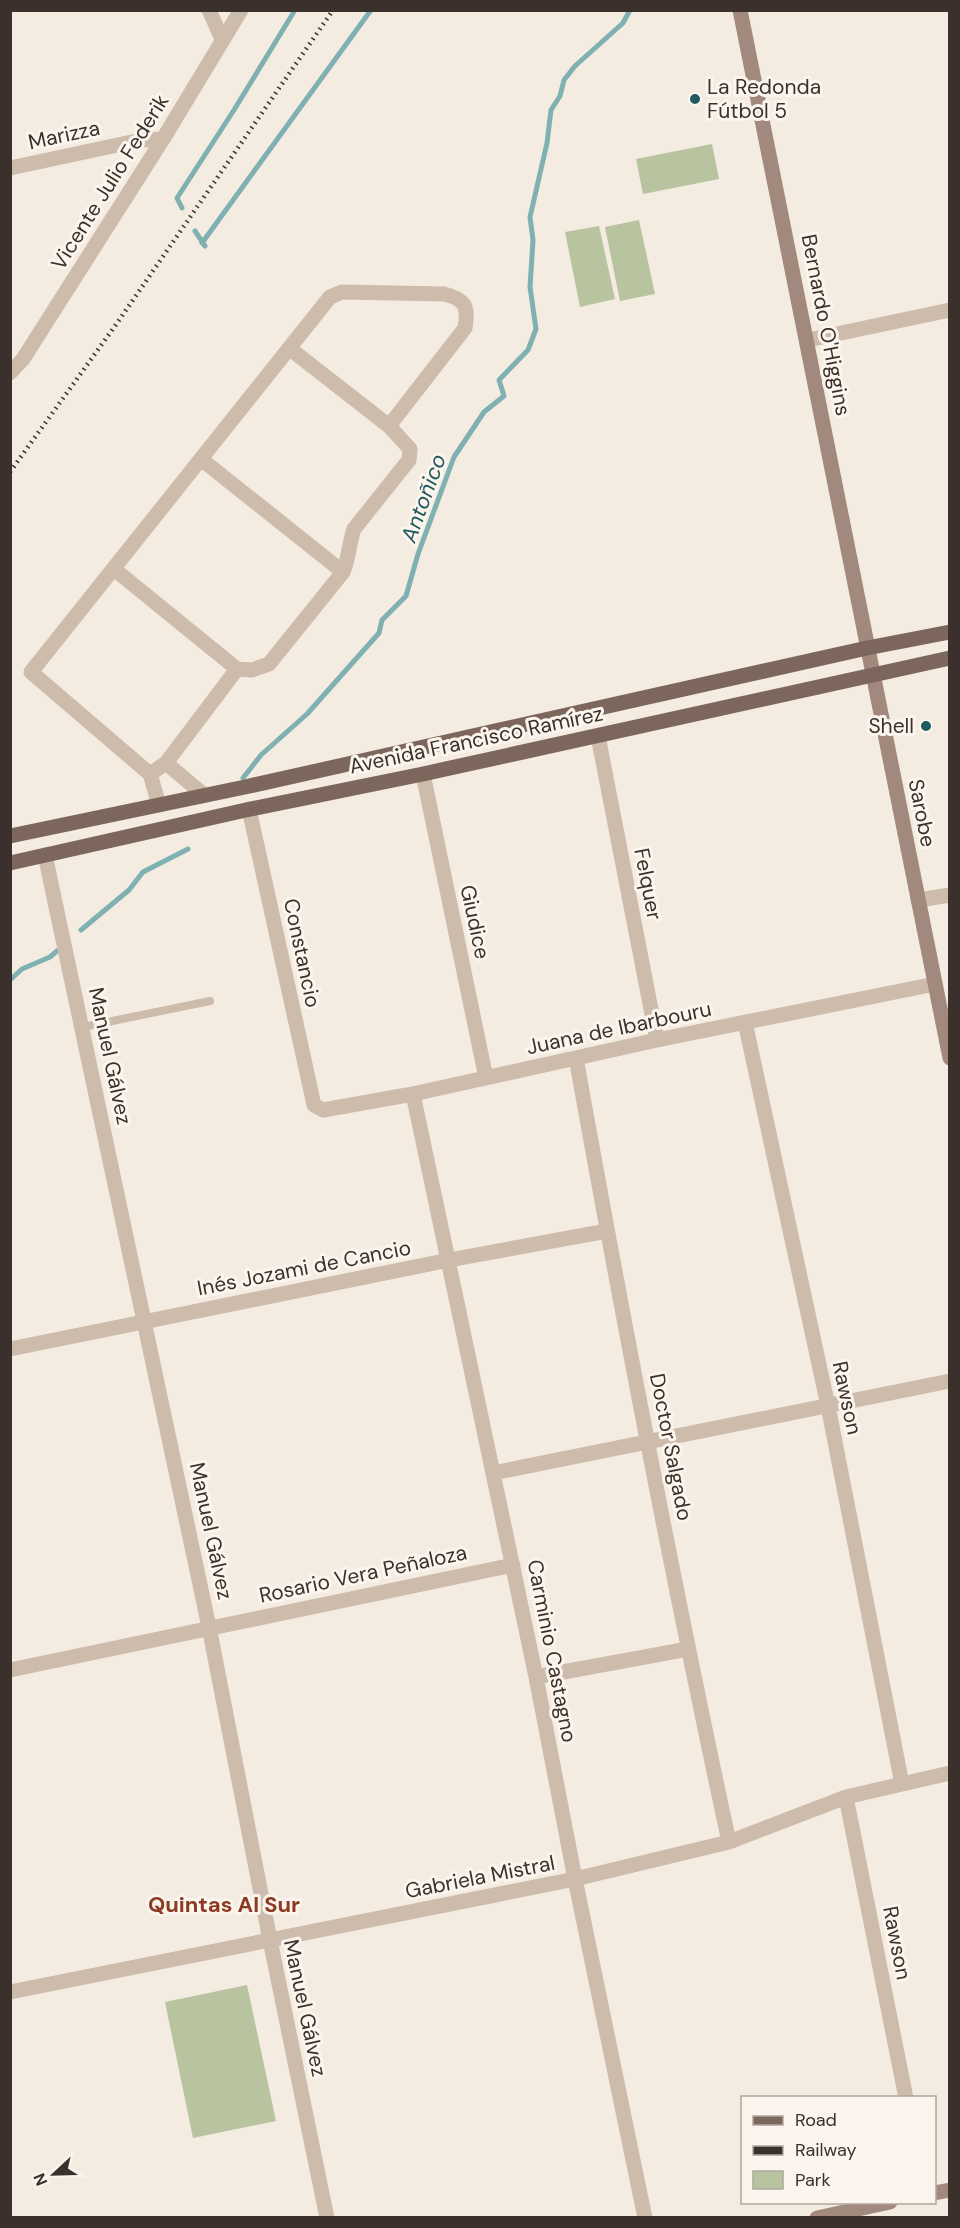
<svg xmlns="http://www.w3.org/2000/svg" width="960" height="2228" viewBox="0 0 960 2228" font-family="'DM Sans',sans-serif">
<rect width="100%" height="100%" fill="#f4ebe1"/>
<path fill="#b8c4a0" d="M 712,144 L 719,179 L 643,194 L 636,159 Z
M 639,220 L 655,294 L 620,301 L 605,227 Z
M 599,226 L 615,299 L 580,307 L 565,232 Z
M 247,1985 L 276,2121 L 193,2138 L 165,2002 Z"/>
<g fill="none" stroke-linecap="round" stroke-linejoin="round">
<path stroke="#7fb0b2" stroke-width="5" d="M 182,208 L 177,198 L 234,110 L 295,10
M 195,231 L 205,246
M 202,243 L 371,10
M 243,778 L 261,755 L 307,714 L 379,633 L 382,620 L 406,596 L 418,554 L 454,457 L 484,412 L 504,396 L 499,380 L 528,350 L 536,329 L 530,287 L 533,240 L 530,217 L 547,143 L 551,110 L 560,96 L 564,80 L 575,66 L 623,23 L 630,10
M 81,930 L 129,890 L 143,872 L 188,849
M 10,980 L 22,969 L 50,957 L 57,951"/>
<path stroke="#cdbbac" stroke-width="8" d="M 83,1027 L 210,1001"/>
<path stroke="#cdbbac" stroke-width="15" d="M 209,10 L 222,39
M 10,168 L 141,140 L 163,139
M 808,340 L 950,310
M 10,373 L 23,359 L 163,139 L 241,10
M 201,459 L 343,572
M 114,569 L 237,669
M 598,736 L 657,1040
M 166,763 L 204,795
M 150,774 L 166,763 L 237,669 L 252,670 L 269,664 L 343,572 C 349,558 349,543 354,529 L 409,460 L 410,449 L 389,426 L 289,348
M 423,774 L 486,1078
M 159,805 L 150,774 L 31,672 L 330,297 L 342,292 L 444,294 C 465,299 469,306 465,328 L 389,426
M 249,809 L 314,1105 L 323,1110 L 413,1094 L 657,1040 L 935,984
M 45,855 L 209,1627 L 270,1940 L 327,2218
M 918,900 L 950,895
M 745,1022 L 828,1406 L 902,1784
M 576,1058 C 623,1320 673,1582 729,1842
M 413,1094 L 536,1677 L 575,1879 L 645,2218
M 10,1349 L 449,1260 L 607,1231
M 493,1473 L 950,1381
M 10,1670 L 513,1565
M 536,1677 L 688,1649
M 846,1797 L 906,2098
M 10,1992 L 575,1879 L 729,1842 L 846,1797 L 950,1773"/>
<path stroke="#a18a7d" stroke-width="15" d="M 740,10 C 812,359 879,709 950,1058
M 934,2193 L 950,2190
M 817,2218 L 890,2202"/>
<path stroke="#7d675c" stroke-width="15" d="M 10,836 L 245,787 L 867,648 L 950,632
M 10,863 L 246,810 L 423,774 L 950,658"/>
<path stroke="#3b302b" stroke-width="4.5" stroke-dasharray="1.5 4.5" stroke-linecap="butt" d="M 10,472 L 115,326 L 333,10"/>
</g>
<g fill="#1f5a5e" stroke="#fbf5ee" stroke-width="2">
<circle cx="695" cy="99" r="6"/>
<circle cx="926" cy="726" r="6"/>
</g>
<g text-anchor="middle" stroke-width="6" stroke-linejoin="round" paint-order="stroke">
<g font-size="21" fill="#3b302b" stroke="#fbf5ee" text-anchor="start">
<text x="707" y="94">La Redonda<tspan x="707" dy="24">Fútbol 5</tspan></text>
<text x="914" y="733" text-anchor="end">Shell</text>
</g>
<g font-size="21" fill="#3b302b" stroke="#fbf5ee">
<text transform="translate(64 135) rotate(-12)" y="7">Marizza</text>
<text transform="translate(110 182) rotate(-58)" y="7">Vicente Julio Federik</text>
<text transform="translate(826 325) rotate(79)" y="7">Bernardo O'Higgins</text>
<text transform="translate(476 740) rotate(-12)" y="7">Avenida Francisco Ramírez</text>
<text transform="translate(922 813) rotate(79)" y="7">Sarobe</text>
<text transform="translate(648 884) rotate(79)" y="7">Felquer</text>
<text transform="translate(475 922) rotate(78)" y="7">Giudice</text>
<text transform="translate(302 953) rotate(78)" y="7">Constancio</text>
<text transform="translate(619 1028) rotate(-12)" y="7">Juana de Ibarbouru</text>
<text transform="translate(110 1056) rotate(78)" y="7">Manuel Gálvez</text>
<text transform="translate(304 1268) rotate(-11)" y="7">Inés Jozami de Cancio</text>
<text transform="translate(847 1398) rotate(78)" y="7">Rawson</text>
<text transform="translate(671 1447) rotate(79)" y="7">Doctor Salgado</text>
<text transform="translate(211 1531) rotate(78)" y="7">Manuel Gálvez</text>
<text transform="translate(363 1574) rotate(-12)" y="7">Rosario Vera Peñaloza</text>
<text transform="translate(552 1651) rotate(79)" y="7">Carminio Castagno</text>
<text transform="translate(480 1877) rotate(-11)" y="7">Gabriela Mistral</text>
<text transform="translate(897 1943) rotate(79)" y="7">Rawson</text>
<text transform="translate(305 2008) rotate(78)" y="7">Manuel Gálvez</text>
</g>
<g font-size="22" font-style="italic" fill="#1f5a5e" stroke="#fbf5ee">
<text transform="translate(423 498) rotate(-70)" y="8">Antoñico</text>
</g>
<g font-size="22" font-weight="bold" fill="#8c3b22" stroke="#fbf5ee">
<text x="224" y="1912">Quintas Al Sur</text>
</g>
</g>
<rect width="960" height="2228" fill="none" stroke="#3b302b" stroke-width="24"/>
<rect x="741" y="2096" width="195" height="108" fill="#fbf5ee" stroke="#aea6a0" stroke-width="1.5"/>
<rect x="753" y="2116" width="30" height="9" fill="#7d675c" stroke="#aea6a0" stroke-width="1.5"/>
<text x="795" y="2126" font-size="18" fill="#3b302b">Road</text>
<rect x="753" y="2146" width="30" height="9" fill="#3b302b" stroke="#aea6a0" stroke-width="1.5"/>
<text x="795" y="2156" font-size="18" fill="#3b302b">Railway</text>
<rect x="753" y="2171" width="30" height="18" fill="#b8c4a0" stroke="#aea6a0" stroke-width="1.5"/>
<text x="795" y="2186" font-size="18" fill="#3b302b">Park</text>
<g transform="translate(54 2174) rotate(248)" stroke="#fbf5ee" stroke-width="4.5" paint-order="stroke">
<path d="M0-4.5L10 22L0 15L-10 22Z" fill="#3b302b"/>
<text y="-9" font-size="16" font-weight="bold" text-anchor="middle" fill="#3b302b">N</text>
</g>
</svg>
